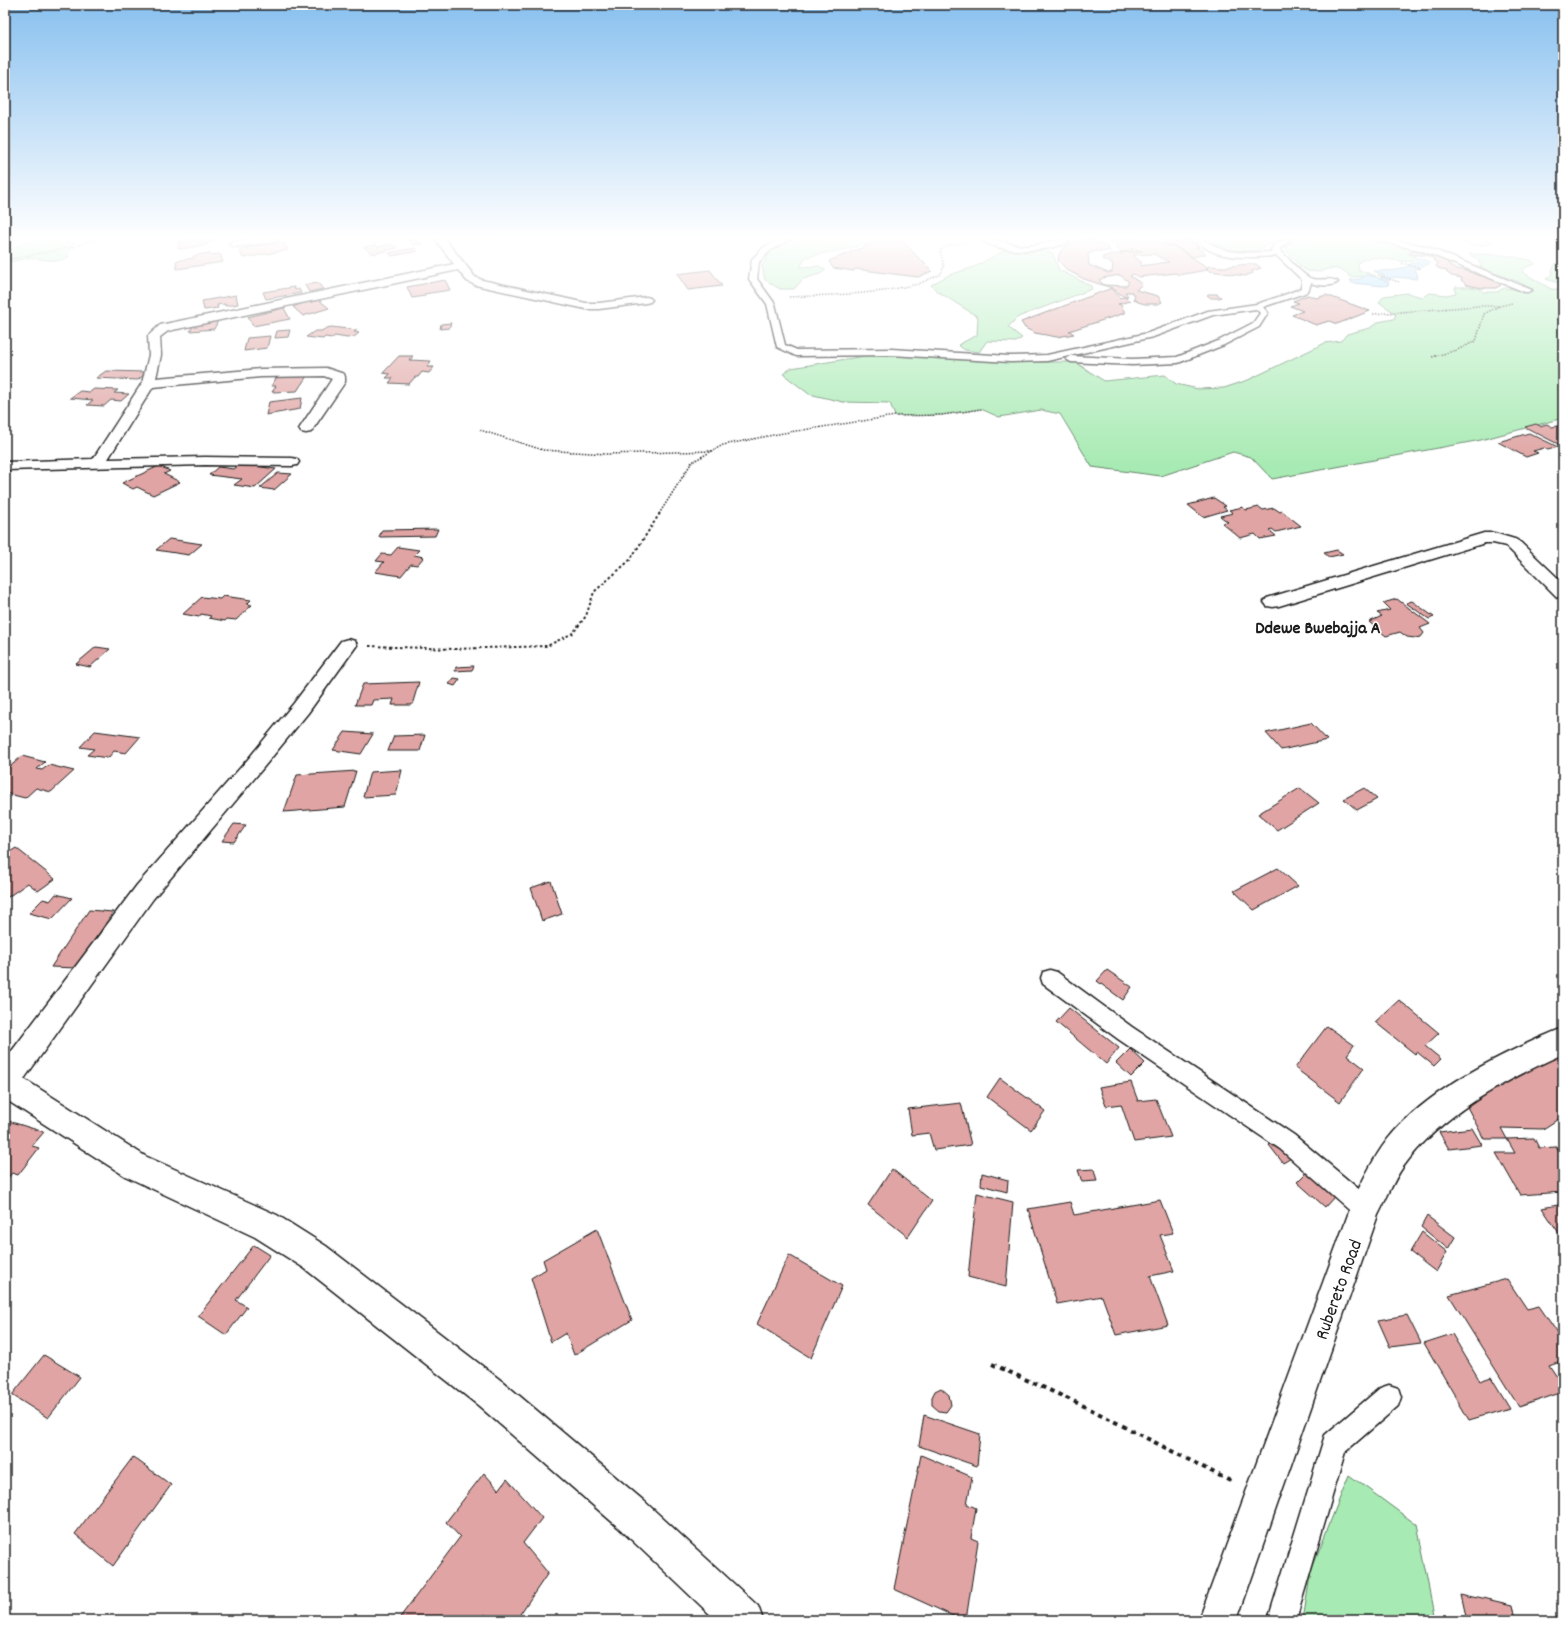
<svg xmlns="http://www.w3.org/2000/svg" width="1568" height="1625" viewBox="0 0 1568 1625" font-family="Dekko,sans-serif">
<rect width="100%" height="100%" fill="#fff"/>
<filter id="ink" filterUnits="userSpaceOnUse"><feTurbulence type="fractalNoise" baseFrequency=".025" numOctaves="2"/><feDisplacementMap in="SourceGraphic" scale="8" xChannelSelector="R" yChannelSelector="G"/><feConvolveMatrix kernelMatrix="1 2 1 2 8 2 1 2 1" color-interpolation-filters="sRGB"/></filter>
<g filter="url(#ink)">
<path fill="#a8eab3" stroke="#628368" d="M 793,239 L 878,239 L 852,248 L 806,257 L 800,267 L 819,266 L 826,270 L 820,274 L 803,279 L 794,289 L 780,289 L 765,280 L 762,266 L 771,251 Z
M 1217,239 L 1283,239 C 1275,242 1268,246 1260,249 C 1247,252 1221,254 1213,242 Z
M 1297,239 L 1368,239 C 1375,246 1381,241 1389,242 C 1399,243 1410,247 1420,249 L 1417,252 L 1407,253 L 1416,258 L 1413,261 C 1396,264 1372,251 1358,263 L 1359,270 L 1376,276 L 1350,277 L 1346,272 C 1338,269 1329,266 1321,272 L 1307,271 L 1300,266 L 1285,249 L 1288,244 Z
M 1461,239 L 1489,239 L 1493,244 L 1474,246 L 1457,241 Z
M 41,240 L 64,240 L 74,244 L 67,253 L 69,257 L 59,261 L 29,258 L 5,263 L 5,252 L 28,241 Z
M 1042,249 L 1053,254 L 1059,270 L 1091,286 L 1092,289 L 1018,317 L 1008,327 L 1022,338 L 1016,342 L 987,341 L 979,352 L 965,350 L 958,345 L 977,335 L 978,317 L 937,291 L 931,285 L 949,275 L 974,267 L 1005,250 Z
M 1469,254 L 1503,255 L 1531,260 L 1535,264 L 1526,267 L 1522,272 L 1551,289 L 1563,290 L 1563,418 L 1481,440 L 1272,479 L 1251,457 L 1233,452 L 1161,476 L 1092,467 L 1060,414 L 1041,410 L 999,417 L 981,409 L 942,415 L 895,416 L 890,403 L 843,402 L 809,394 L 783,374 L 791,368 L 871,355 L 955,357 L 1011,362 L 1075,362 L 1104,381 L 1165,375 L 1176,384 L 1198,389 L 1224,388 L 1248,380 L 1325,343 L 1341,341 L 1347,334 L 1370,328 L 1378,322 L 1394,319 L 1396,314 L 1379,302 L 1384,296 L 1407,293 L 1422,297 L 1430,293 L 1446,295 L 1456,293 L 1455,287 L 1471,287 L 1481,289 L 1483,292 L 1497,292 L 1504,288 L 1514,289 L 1523,293 L 1534,291 L 1519,282 L 1483,269 L 1477,259 Z
M 1563,259 L 1563,284 L 1546,279 L 1552,274 C 1552,266 1556,262 1563,259 Z
M 1349,1475 L 1417,1525 L 1436,1620 L 1303,1620 L 1311,1570 Z"/>
<path fill="#98d3f9" stroke="#668aa1" d="M 1420,258 L 1429,262 L 1429,264 L 1415,269 L 1418,276 L 1417,279 L 1392,277 L 1389,281 L 1380,278 L 1384,277 L 1383,275 L 1373,271 L 1397,270 L 1406,267 L 1410,264 L 1419,262 L 1416,259 Z
M 1366,275 L 1376,277 L 1389,283 L 1388,285 L 1383,286 L 1352,283 L 1350,280 L 1360,279 Z"/>
<path fill="#dfa4a3" stroke="#1c1c1c" fill-rule="evenodd" d="M 179,239 L 214,239 L 214,241 L 208,242 L 207,245 L 178,249 Z
M 417,239 L 422,244 L 413,245 L 408,240 Z
M 1088,239 L 1099,239 L 1097,243 L 1100,244 L 1103,244 L 1109,249 L 1110,251 L 1096,251 L 1088,254 L 1089,265 L 1108,273 L 1112,272 L 1113,264 L 1102,259 L 1103,257 L 1112,254 L 1122,254 L 1120,253 L 1143,251 L 1131,249 L 1133,251 L 1120,252 L 1115,243 L 1105,239 L 1148,239 L 1170,246 L 1174,246 L 1207,267 L 1207,270 L 1178,275 L 1176,273 L 1139,277 L 1133,274 L 1130,276 L 1142,284 L 1136,290 L 1158,296 L 1162,302 L 1158,304 L 1145,304 L 1138,302 L 1133,299 L 1135,296 L 1132,292 L 1125,292 L 1128,296 L 1120,298 L 1112,288 L 1084,279 L 1067,270 L 1058,260 L 1060,252 L 1066,246 L 1080,240 ZM 1154,254 L 1169,262 L 1140,266 L 1140,264 L 1142,263 L 1133,255 ZM 1120,275 L 1129,282 L 1126,286 L 1104,285 L 1099,280 L 1103,278 Z
M 1162,239 L 1192,239 L 1190,239 L 1192,241 L 1190,242 L 1195,243 L 1199,247 L 1196,247 L 1203,251 L 1205,254 L 1193,257 L 1174,246 L 1170,246 Z
M 879,241 L 902,241 L 932,271 L 918,277 L 855,269 L 854,271 L 833,268 L 829,261 Z
M 270,242 L 272,244 L 283,242 L 288,250 L 243,258 L 239,250 Z
M 392,244 L 397,248 L 372,254 L 364,247 L 376,245 L 378,247 Z
M 415,248 L 418,251 L 392,256 L 389,253 Z
M 1411,251 L 1432,254 L 1446,260 L 1449,265 L 1455,269 L 1464,270 L 1477,275 L 1494,279 L 1501,285 L 1496,288 L 1483,288 L 1467,285 L 1461,280 L 1462,278 L 1452,276 L 1446,272 L 1447,271 L 1438,268 L 1436,266 L 1438,263 L 1434,261 L 1433,258 L 1427,255 L 1413,255 L 1410,253 Z
M 209,253 L 210,255 L 220,254 L 223,262 L 177,269 L 176,261 L 194,258 L 193,256 Z
M 1248,264 L 1256,264 L 1261,268 L 1252,271 L 1253,273 L 1245,276 L 1210,271 L 1206,268 L 1209,266 L 1224,267 Z
M 710,270 L 722,286 L 688,290 L 677,274 Z
M 445,280 L 450,290 L 424,294 L 425,296 L 412,298 L 407,287 Z
M 318,283 L 323,289 L 309,292 L 305,285 Z
M 294,287 L 295,290 L 299,289 L 301,293 L 266,299 L 263,292 Z
M 1112,288 L 1130,301 L 1118,304 L 1121,305 L 1125,313 L 1069,331 L 1074,334 L 1057,337 L 1035,333 L 1025,328 L 1021,322 Z
M 1209,294 L 1217,294 L 1221,297 L 1219,298 L 1211,298 L 1207,295 Z
M 236,295 L 238,304 L 225,306 L 225,304 L 217,305 L 218,308 L 204,310 L 202,301 Z
M 1308,295 L 1316,298 L 1326,295 L 1370,311 L 1337,324 L 1329,321 L 1316,325 L 1292,315 L 1303,311 L 1290,306 L 1299,303 L 1293,301 Z
M 319,300 L 329,308 L 303,316 L 293,307 L 309,301 L 311,302 Z
M 284,308 L 290,319 L 253,326 L 248,317 Z
M 220,317 L 214,329 L 190,331 L 197,319 Z
M 451,323 L 449,328 L 440,329 L 441,324 Z
M 331,327 L 357,330 L 354,332 L 359,333 L 354,337 L 347,338 L 335,336 L 332,338 L 325,337 L 323,339 L 306,337 L 315,331 L 321,331 L 327,328 Z
M 290,330 L 288,337 L 275,338 L 277,331 Z
M 270,336 L 267,348 L 244,351 L 247,338 Z
M 399,356 L 413,356 L 409,360 L 431,361 L 427,367 L 434,367 L 429,373 L 422,372 L 418,377 L 415,377 L 409,384 L 389,383 L 393,378 L 386,378 L 390,374 L 383,373 Z
M 106,371 L 147,372 L 138,380 L 96,378 Z
M 307,376 L 297,391 L 272,392 L 276,386 L 271,386 L 277,377 Z
M 94,389 L 118,390 L 114,393 L 129,394 L 121,401 L 111,400 L 104,406 L 87,405 L 93,400 L 70,398 L 80,391 L 90,392 Z
M 302,398 L 300,409 L 266,415 L 269,402 Z
M 1536,424 L 1540,426 L 1547,424 L 1552,427 L 1563,425 L 1563,443 L 1558,444 L 1552,441 L 1525,427 Z
M 1529,433 L 1558,447 L 1548,450 L 1544,448 L 1533,451 L 1538,453 L 1526,457 L 1498,442 Z
M 240,464 L 276,469 L 255,488 L 234,485 L 242,479 L 209,475 L 218,467 L 234,469 Z
M 159,466 L 170,471 L 164,474 L 180,482 L 153,495 L 137,487 L 133,489 L 122,483 Z
M 278,473 L 292,474 L 274,490 L 260,488 Z
M 1214,498 L 1226,506 L 1223,507 L 1227,510 L 1203,517 L 1188,505 Z
M 1243,507 L 1246,510 L 1259,507 L 1263,510 L 1274,508 L 1280,512 L 1282,511 L 1301,526 L 1276,532 L 1272,529 L 1269,530 L 1276,536 L 1260,539 L 1255,534 L 1240,538 L 1222,523 L 1228,522 L 1220,516 L 1233,513 L 1229,510 Z
M 438,529 L 435,536 L 379,537 L 382,530 Z
M 169,539 L 202,544 L 189,555 L 156,550 Z
M 398,547 L 419,550 L 414,555 L 424,557 L 417,565 L 411,564 L 401,576 L 375,572 L 384,562 L 376,561 L 382,554 L 391,555 Z
M 1337,550 L 1343,554 L 1329,557 L 1324,553 Z
M 223,596 L 251,600 L 247,604 L 252,605 L 236,620 L 227,619 L 225,621 L 209,618 L 211,616 L 201,614 L 199,617 L 183,614 L 202,597 L 220,599 Z
M 1397,599 L 1430,624 L 1420,628 L 1424,633 L 1421,637 L 1415,638 L 1407,637 L 1400,632 L 1386,636 L 1369,622 L 1382,616 L 1377,613 L 1390,610 L 1383,603 Z
M 1412,601 L 1434,617 L 1429,619 L 1406,603 Z
M 96,647 L 110,649 L 90,667 L 76,664 Z
M 474,666 L 472,670 L 455,671 L 456,667 Z
M 454,678 L 460,679 L 455,686 L 449,684 Z
M 419,682 L 412,705 L 392,705 L 394,699 L 373,700 L 371,705 L 355,705 L 363,684 Z
M 1311,723 L 1327,740 L 1281,750 L 1266,733 Z
M 95,731 L 140,737 L 126,753 L 114,751 L 108,758 L 87,755 L 94,749 L 80,747 Z
M 345,732 L 373,734 L 361,754 L 333,750 Z
M 425,735 L 420,751 L 388,751 L 394,736 Z
M 22,756 L 45,762 L 37,769 L 42,770 L 49,765 L 74,771 L 51,792 L 36,788 L 25,798 L 5,793 L 5,771 Z
M 402,770 L 396,795 L 363,797 L 370,772 Z
M 356,771 L 345,807 L 284,812 L 297,775 Z
M 1300,788 L 1319,803 L 1277,830 L 1258,814 Z
M 1364,788 L 1377,799 L 1357,810 L 1344,799 Z
M 234,824 L 246,825 L 234,842 L 222,841 Z
M 16,848 L 55,879 L 38,891 L 28,883 L 5,899 L 5,855 Z
M 1278,868 L 1298,886 L 1254,910 L 1234,891 Z
M 551,881 L 562,914 L 542,921 L 531,888 Z
M 56,894 L 72,898 L 52,919 L 29,913 L 43,899 L 50,901 Z
M 89,910 L 113,912 L 77,968 L 51,967 Z
M 1107,970 L 1132,987 L 1123,1000 L 1097,981 Z
M 1399,1000 L 1439,1033 L 1425,1046 L 1441,1059 L 1434,1066 L 1417,1052 L 1415,1054 L 1375,1022 Z
M 1069,1008 L 1119,1048 L 1106,1064 L 1056,1022 Z
M 1327,1026 L 1354,1045 L 1347,1055 L 1364,1068 L 1340,1102 L 1295,1068 Z
M 1130,1049 L 1145,1063 L 1131,1077 L 1116,1063 Z
M 1563,1050 L 1563,1116 L 1543,1129 L 1501,1128 L 1507,1139 L 1484,1139 L 1465,1103 Z
M 1000,1078 L 1045,1111 L 1031,1130 L 987,1097 Z
M 1131,1082 L 1138,1101 L 1156,1099 L 1171,1137 L 1134,1142 L 1121,1104 L 1106,1106 L 1099,1087 Z
M 961,1103 L 971,1145 L 934,1150 L 929,1133 L 912,1135 L 908,1109 Z
M 5,1120 L 44,1132 L 32,1146 L 39,1148 L 18,1175 L 12,1173 L 5,1181 Z
M 1472,1128 L 1482,1145 L 1449,1149 L 1439,1132 Z
M 1534,1138 L 1539,1148 L 1556,1147 L 1563,1158 L 1563,1192 L 1520,1195 L 1496,1153 L 1515,1153 L 1507,1139 Z
M 1279,1139 L 1293,1157 L 1283,1163 L 1269,1145 Z
M 892,1169 L 932,1201 L 908,1237 L 868,1205 Z
M 1094,1169 L 1097,1181 L 1082,1182 L 1078,1170 Z
M 1307,1172 L 1334,1197 L 1325,1207 L 1297,1182 Z
M 982,1173 L 1008,1180 L 1007,1192 L 981,1185 Z
M 977,1193 L 1013,1202 L 1006,1287 L 968,1277 Z
M 1160,1200 L 1173,1233 L 1160,1235 L 1174,1271 L 1150,1276 L 1168,1325 L 1116,1335 L 1102,1296 L 1057,1304 L 1028,1209 L 1070,1202 L 1074,1215 Z
M 1563,1204 L 1563,1236 L 1561,1236 L 1542,1208 Z
M 1427,1216 L 1455,1237 L 1448,1249 L 1421,1227 Z
M 597,1229 L 632,1320 L 574,1355 L 566,1333 L 551,1342 L 531,1278 L 546,1269 L 543,1260 Z
M 1422,1232 L 1447,1252 L 1436,1272 L 1410,1252 Z
M 254,1245 L 270,1255 L 236,1300 L 247,1307 L 226,1335 L 198,1316 Z
M 789,1255 L 842,1286 L 811,1358 L 757,1324 Z
M 1507,1279 L 1527,1309 L 1539,1306 L 1563,1341 L 1563,1360 L 1549,1365 L 1563,1386 L 1563,1392 L 1519,1407 L 1449,1295 Z
M 1407,1315 L 1421,1343 L 1390,1347 L 1378,1320 Z
M 1452,1334 L 1480,1381 L 1491,1377 L 1510,1408 L 1469,1420 L 1424,1343 Z
M 44,1355 L 80,1377 L 48,1418 L 12,1395 Z
M 941,1388 L 949,1395 L 951,1405 L 946,1412 L 939,1411 L 932,1405 L 932,1397 L 935,1391 Z
M 924,1415 L 980,1434 L 977,1466 L 919,1446 Z
M 921,1455 L 972,1477 L 967,1504 L 976,1508 L 971,1538 L 978,1541 L 966,1620 L 962,1620 L 894,1589 Z
M 133,1457 L 171,1485 L 113,1566 L 75,1534 Z
M 484,1473 L 499,1490 L 507,1479 L 542,1518 L 523,1543 L 548,1573 L 516,1620 L 490,1620 L 485,1614 L 481,1620 L 398,1620 L 460,1537 L 446,1522 Z
M 1461,1593 L 1512,1605 L 1515,1620 L 1467,1620 Z"/>
<g fill="none" stroke-linecap="round" stroke-linejoin="round">
<g stroke="#1c1c1c" stroke-width="3">
<path id="lane" d="M 781,239 L 790,239 L 770,251 L 759,262 L 757,279 L 775,304 L 785,345 L 797,350 L 891,349 L 1010,356 L 1047,355 L 1148,333 L 1208,311 L 1257,304 L 1287,294 L 1302,288 L 1302,280 L 1277,256 C 1251,257 1214,262 1196,239 C 1207,239 1214,247 1225,250 C 1240,254 1257,252 1273,252 L 1271,250 C 1274,242 1284,239 1292,239 L 1279,249 C 1287,257 1300,273 1310,278 C 1319,282 1331,276 1338,282 C 1332,287 1318,286 1311,283 L 1309,289 L 1305,293 L 1263,307 L 1268,313 L 1259,327 L 1224,345 L 1178,363 L 1132,365 L 1071,362 L 1066,359 L 1071,356 L 1132,359 L 1177,357 L 1218,341 L 1253,323 L 1260,313 L 1256,309 L 1213,315 L 1153,337 L 1047,361 L 1010,362 L 891,355 L 796,356 L 777,347 L 767,304 L 749,279 L 752,259 L 764,247 Z
M 981,239 C 996,238 1009,245 1024,246 C 1041,246 1056,238 1073,239 C 1055,253 998,255 981,239 Z
M 1375,239 L 1389,239 L 1425,246 L 1532,290 L 1528,292 L 1525,292 L 1420,250 L 1379,241 Z
M 1050,970 L 1057,972 L 1132,1027 L 1294,1135 L 1373,1201 L 1376,1209 L 1373,1217 L 1365,1220 L 1357,1217 L 1280,1149 L 1118,1039 L 1043,984 L 1041,978 L 1043,972 Z
M 1389,1385 L 1398,1388 L 1401,1397 L 1398,1406 L 1345,1452 L 1296,1620 L 1268,1620 L 1325,1435 L 1380,1388 Z"/>
</g>
<g stroke="#1c1c1c" stroke-width="3">
<path id="street" d="M 251,239 L 279,239 L 274,242 L 234,247 L 229,244 L 234,241 Z
M 435,239 L 445,239 L 475,277 L 482,280 L 586,303 L 599,303 L 646,297 L 650,298 L 652,300 L 650,302 L 646,303 L 599,309 L 586,309 L 475,285 L 467,281 L 458,270 L 168,331 L 160,337 L 161,355 L 156,378 L 261,369 L 326,368 L 344,374 L 345,377 L 345,382 L 311,432 L 306,433 L 301,432 L 299,429 L 332,379 L 324,376 L 261,377 L 153,387 L 108,459 L 205,457 L 292,458 L 297,459 L 299,462 L 297,465 L 292,466 L 205,465 L 5,470 L 5,462 L 93,459 L 142,383 L 149,355 L 148,336 L 160,325 L 454,264 Z
M 1484,533 L 1494,533 L 1518,540 L 1563,583 L 1563,598 L 1557,597 L 1506,546 L 1493,543 L 1485,543 L 1279,606 L 1273,607 L 1267,606 L 1264,602 L 1267,598 Z
M 348,639 L 355,641 L 357,645 L 308,713 L 263,768 L 153,899 L 24,1079 L 145,1156 L 277,1215 L 326,1246 L 503,1382 L 644,1501 L 758,1606 L 763,1620 L 716,1620 L 618,1527 L 479,1406 L 304,1268 L 255,1237 L 125,1176 L 5,1099 L 5,1060 L 137,885 L 249,758 L 294,703 L 341,641 Z
M 1563,1028 L 1563,1054 C 1504,1081 1442,1113 1403,1167 C 1393,1181 1386,1200 1378,1215 L 1237,1620 L 1199,1620 L 1350,1209 C 1357,1191 1371,1163 1382,1147 C 1419,1093 1504,1052 1563,1028 Z"/>
</g>
<path stroke="#1c1c1c" stroke-width="1.5" stroke-dasharray="1.5 1.5" stroke-linecap="butt" d="M 5,260 L 73,247 L 97,239
M 1402,263 L 1422,269
M 1378,275 L 1399,282
M 789,297 L 852,294 L 884,291 L 918,284 L 941,274 L 944,266 L 940,251 L 947,246 L 967,242
M 1373,314 L 1479,306 L 1500,306 L 1512,303
M 1432,357 L 1457,350 L 1476,341 L 1484,314 L 1499,306
M 480,430 L 543,450 L 607,454 L 712,451
M 659,514 L 692,462 L 723,445 L 783,433 L 895,416 L 942,415 L 981,409"/>
<path stroke="#1c1c1c" stroke-width="2" stroke-dasharray="2.5 2.5" stroke-linecap="butt" d="M 369,646 L 454,649 L 547,646 L 573,633 L 586,616 L 594,592 L 630,560 L 660,513"/>
<path stroke="#1c1c1c" stroke-width="4" stroke-dasharray="4.5 4.5" stroke-linecap="butt" d="M 992,1364 L 1084,1406 L 1234,1483"/>
<use href="#lane" fill="#fff" fill-rule="evenodd"/>
<use href="#street" fill="#fff" fill-rule="evenodd"/>
</g>
</g>
<linearGradient id="sky" x2="0" y2="1"><stop stop-color="#88c0ef"/><stop offset="0.51" stop-color="#fff"/><stop offset="1" stop-color="#fff" stop-opacity="0"/></linearGradient>
<rect width="1568" height="466" fill="url(#sky)"/>
<g text-anchor="middle" stroke-width="3" stroke-linejoin="round" paint-order="stroke">
<g font-size="18" font-weight="bold" fill="#1c1c1c" stroke="#fff">
<text x="1318" y="633">Ddewe Bwebajja A</text>
</g>
<g font-size="19" fill="#1c1c1c" stroke="#fff">
<text transform="translate(1337 1289) rotate(-70)" y="7">Rubereto Road</text>
</g>
</g>
<rect width="1568" height="1625" fill="none" stroke="#fff" stroke-width="20"/>
<rect x="10" y="10" width="1548" height="1605" fill="none" stroke="#1c1c1c" stroke-width="1.5" filter="url(#ink)"/>
</svg>
